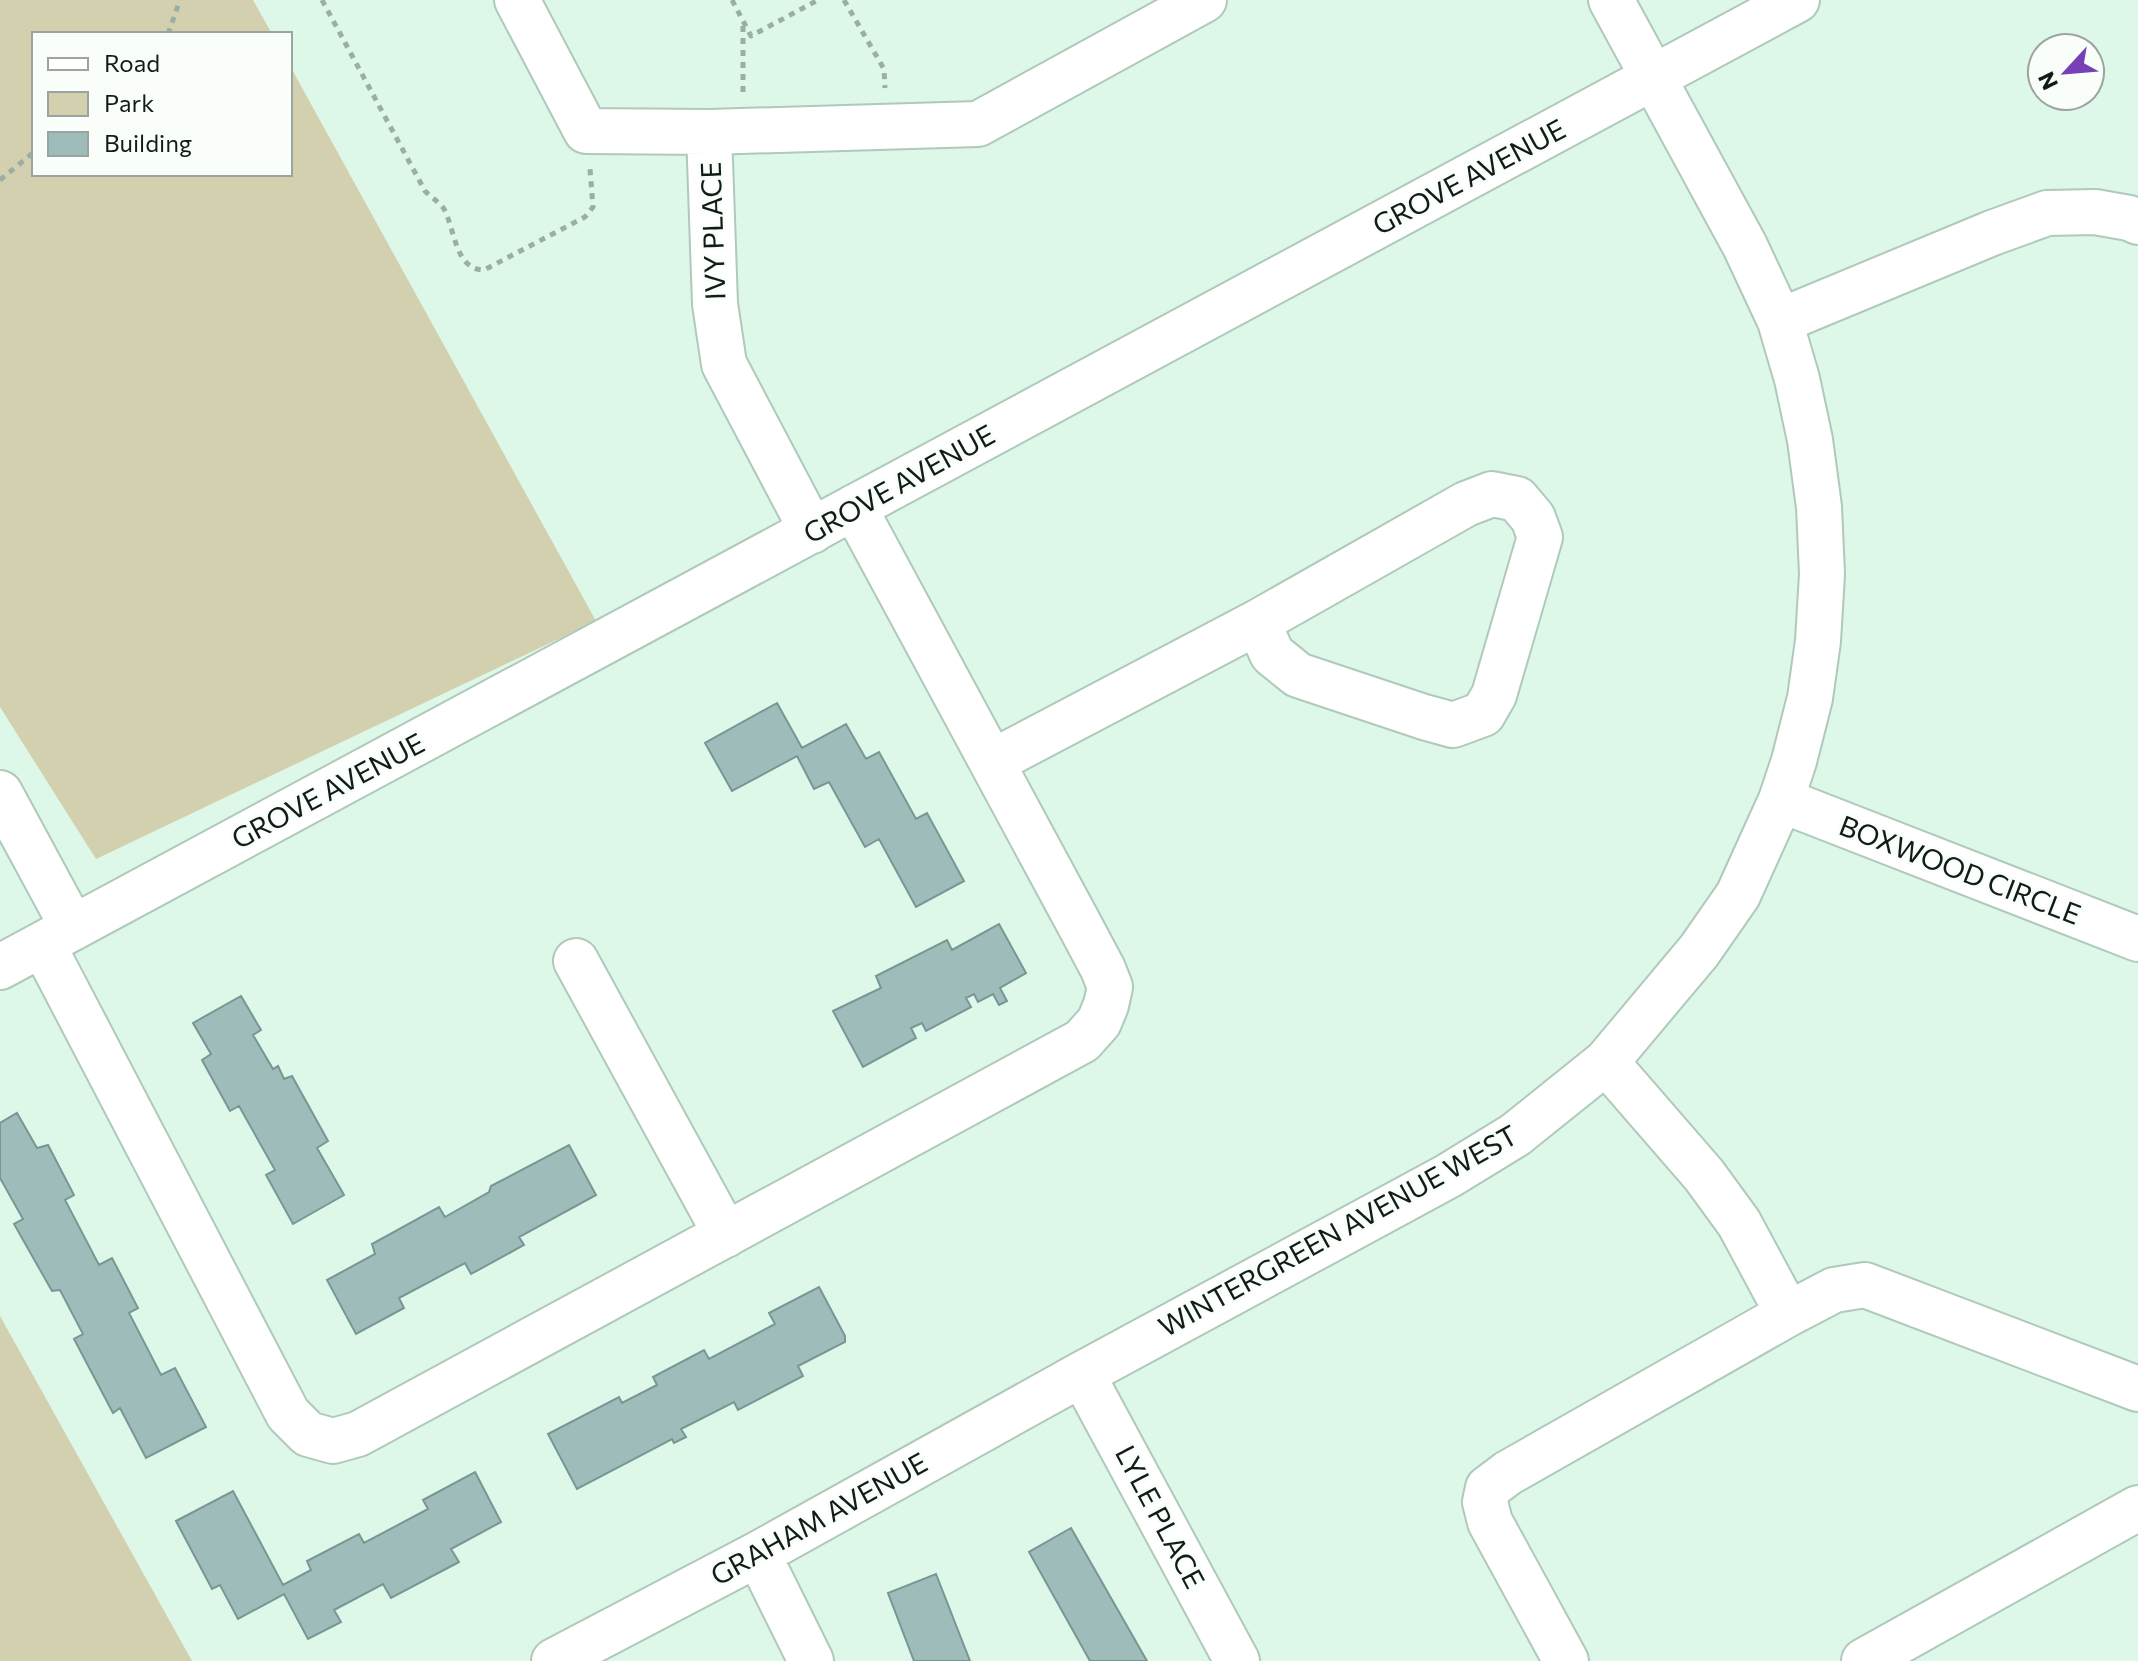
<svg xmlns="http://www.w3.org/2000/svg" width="2138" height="1661" viewBox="0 0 2138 1661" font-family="Commissioner,sans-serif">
<rect width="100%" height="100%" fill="#ddf7e8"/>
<path fill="#d2d0af" d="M 0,0 L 253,0 L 272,34 L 34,34 L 34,174 L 290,174 L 290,66 L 596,621 L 96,859 L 0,707 Z
M 0,1316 L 192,1661 L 0,1661 Z"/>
<path fill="#9ebdba" stroke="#789693" stroke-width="2" d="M 777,703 L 802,748 L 846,724 L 866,759 L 879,752 L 916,819 L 927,813 L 964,881 L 916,907 L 879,839 L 865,847 L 829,782 L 814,789 L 797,756 L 732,791 L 705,743 Z
M 999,924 L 1026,973 L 1000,988 L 1007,1001 L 999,1005 L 993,994 L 978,1002 L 974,994 L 966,998 L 971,1007 L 926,1031 L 922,1023 L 911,1028 L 916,1038 L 863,1067 L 833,1011 L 881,988 L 876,976 L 947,940 L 952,950 Z
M 241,996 L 261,1030 L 253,1035 L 273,1069 L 278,1066 L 284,1079 L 292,1076 L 328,1141 L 317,1148 L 344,1195 L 293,1224 L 266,1175 L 275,1170 L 239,1106 L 230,1111 L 202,1060 L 211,1054 L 193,1023 Z
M 17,1113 L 37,1148 L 48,1145 L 74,1195 L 65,1200 L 99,1265 L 112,1258 L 138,1308 L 129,1313 L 161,1375 L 175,1368 L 206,1427 L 146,1458 L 120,1408 L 113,1413 L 74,1339 L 83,1334 L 60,1290 L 52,1291 L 14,1224 L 23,1219 L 0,1178 L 0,1123 Z
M 569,1145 L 596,1195 L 519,1237 L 524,1245 L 471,1274 L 465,1263 L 399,1298 L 404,1308 L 356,1334 L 327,1280 L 375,1254 L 372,1244 L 439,1207 L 445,1217 L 489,1192 L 491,1186 Z
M 819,1287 L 845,1336 L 845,1342 L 798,1366 L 803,1376 L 738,1410 L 734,1402 L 681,1429 L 686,1437 L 674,1443 L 672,1439 L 577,1489 L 548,1434 L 619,1397 L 622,1403 L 657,1385 L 653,1377 L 704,1350 L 709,1359 L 775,1324 L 769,1313 Z
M 475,1472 L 501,1522 L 451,1549 L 459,1562 L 391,1598 L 383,1584 L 334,1610 L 341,1622 L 308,1639 L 284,1594 L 238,1619 L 220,1585 L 212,1589 L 176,1521 L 233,1491 L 283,1585 L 311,1570 L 307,1561 L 359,1534 L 364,1543 L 428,1509 L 423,1500 Z
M 1071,1528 L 1147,1661 L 1090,1661 L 1029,1552 Z
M 936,1574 L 970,1661 L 914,1661 L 888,1593 Z"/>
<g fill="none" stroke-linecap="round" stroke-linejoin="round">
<g stroke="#afc9ba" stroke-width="48">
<path id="minor" d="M 517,0 L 586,131 L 709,132 L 978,124 L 1204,0
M 709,132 L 715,304 L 724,364 L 812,531
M 1780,321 L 1992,233 L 2047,213 L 2095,212 L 2129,218 L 2138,222
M 1492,494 L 1517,499 L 1533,518 L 1540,537 L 1494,695 L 1483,714 L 1453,725 L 1424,717 L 1298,675 L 1272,654 L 1258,622 L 1466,504 Z
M 992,762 L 1258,622
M 0,793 L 73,928
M 1781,800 L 2138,939
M 43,945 L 288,1414 L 308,1434 L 333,1441 L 358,1434 L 1082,1041 L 1099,1022 L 1106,1005 L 1110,987 L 1103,969 L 1078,922 L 854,507
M 576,961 L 726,1235
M 0,967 L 1797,0
M 1606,1062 L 1704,1175 L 1739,1223 L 1788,1314
M 1082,1374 L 1237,1661
M 758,1554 L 811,1661
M 554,1661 L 758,1554 L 1082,1374 L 1448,1176 L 1515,1135 L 1606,1062 L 1699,951 L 1738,895 L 1781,800 L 1794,761 L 1810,698 L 1818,641 L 1822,574 L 1819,507 L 1810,440 L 1797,379 L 1780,321 L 1745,246 L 1611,0
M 1566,1661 L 1490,1522 L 1485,1502 L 1488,1488 L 1508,1473 L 1788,1314 L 1834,1290 L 1865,1285 L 2138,1389
M 1864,1661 L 2138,1508"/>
</g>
<path stroke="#9aaea3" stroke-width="5" stroke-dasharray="6 6" stroke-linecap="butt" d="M 322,0 L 425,191 C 431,197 439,202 444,209 C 455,229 455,270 484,270 L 585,217 L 593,207 L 590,169
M 732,0 L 751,36 L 818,0
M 844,0 L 884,69 L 885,88
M 168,34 L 180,0
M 743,92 L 743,22
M 0,180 L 34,152"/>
<use href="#minor" stroke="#fff" stroke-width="44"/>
</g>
<g text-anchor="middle" stroke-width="6" stroke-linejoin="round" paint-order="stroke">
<g font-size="28" fill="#121c17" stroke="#f9fefb">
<text transform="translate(1469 177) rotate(-28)" y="10">GROVE AVENUE</text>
<text transform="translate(713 231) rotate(-92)" y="10">IVY PLACE</text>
<text transform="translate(899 484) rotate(-29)" y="10">GROVE AVENUE</text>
<text transform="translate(328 791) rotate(-28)" y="10">GROVE AVENUE</text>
<text transform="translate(1960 870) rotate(21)" y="10">BOXWOOD CIRCLE</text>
<text transform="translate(1338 1231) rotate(-29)" y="10">WINTERGREEN AVENUE WEST</text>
<text transform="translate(1160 1517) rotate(62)" y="10">LYLE PLACE</text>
<text transform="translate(819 1519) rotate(-29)" y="10">GRAHAM AVENUE</text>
</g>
</g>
<rect x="32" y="32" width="260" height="144" fill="#f9fefb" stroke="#9da4a0" stroke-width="2"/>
<rect x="48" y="58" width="40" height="12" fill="#ffffff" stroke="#9da4a0" stroke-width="2"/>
<text x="104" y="72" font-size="24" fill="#121c17">Road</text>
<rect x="48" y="92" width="40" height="24" fill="#d2d0af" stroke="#9da4a0" stroke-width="2"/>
<text x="104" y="112" font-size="24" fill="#121c17">Park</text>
<rect x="48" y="132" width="40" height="24" fill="#9ebdba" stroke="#9da4a0" stroke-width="2"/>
<text x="104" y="152" font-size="24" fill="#121c17">Building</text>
<g transform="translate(2066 72) rotate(244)"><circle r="38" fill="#f9fefb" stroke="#9da4a0" stroke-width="2"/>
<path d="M0-6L14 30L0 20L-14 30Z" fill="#7840b7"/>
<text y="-12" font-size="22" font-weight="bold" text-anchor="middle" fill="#121c17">N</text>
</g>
</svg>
